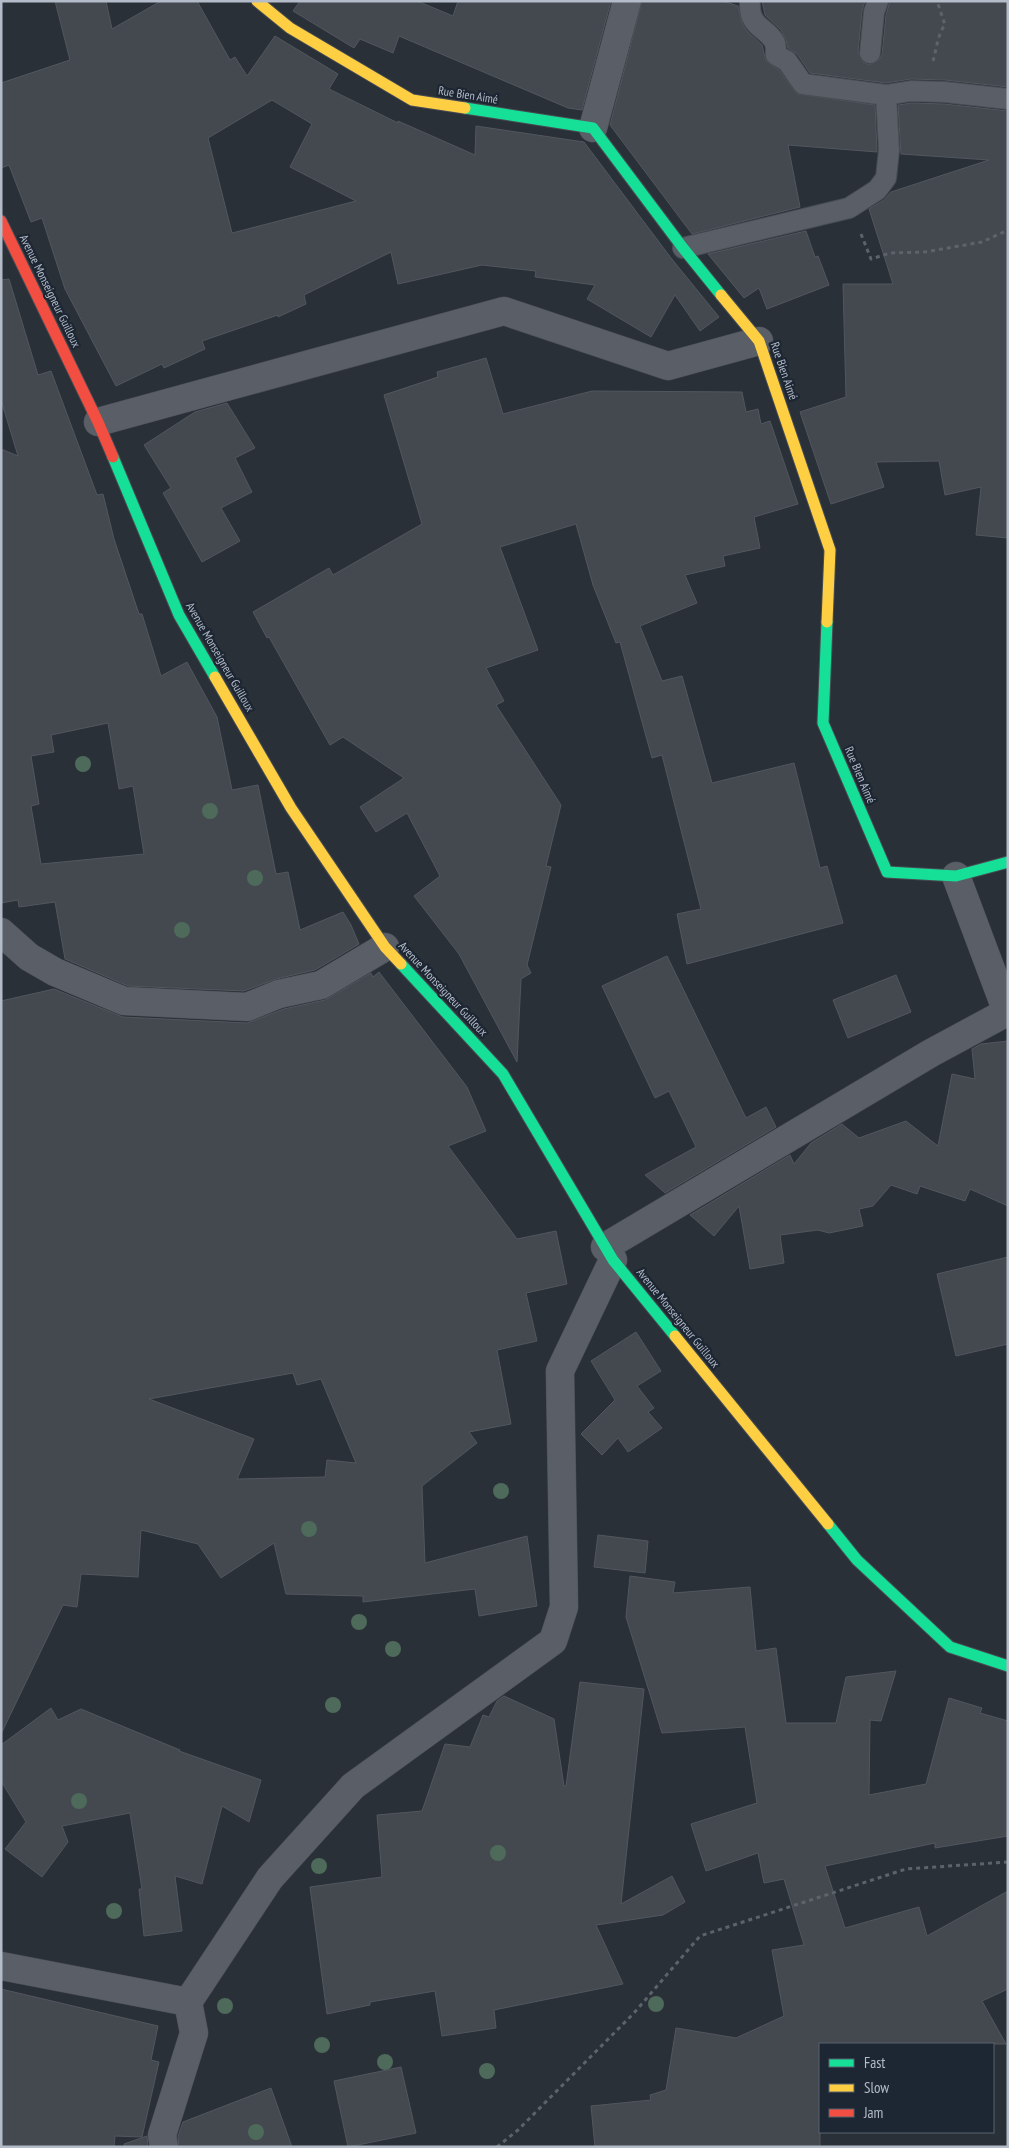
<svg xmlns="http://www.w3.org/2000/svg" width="1009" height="2148" viewBox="0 0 1009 2148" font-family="'PT Sans Narrow',sans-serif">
<rect width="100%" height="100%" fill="#2a3038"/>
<path fill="#444950" stroke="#52575f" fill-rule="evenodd" d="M 55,1 L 106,1 L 112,29 L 161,1 L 197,1 L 230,60 L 235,57 L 247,76 L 275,36 L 338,74 L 329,89 L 398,123 L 398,121 L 475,155 L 476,126 L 584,142 L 671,258 L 719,317 L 700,331 L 675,295 L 651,337 L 587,299 L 595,285 L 535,277 L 536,271 L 482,265 L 398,284 L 391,252 L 304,295 L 306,304 L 278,317 L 278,315 L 202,341 L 205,349 L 164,368 L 162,364 L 116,386 L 65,289 L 42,218 L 31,222 L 9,165 L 1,168 L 1,83 L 70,60 ZM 272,100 L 312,124 L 290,167 L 356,201 L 232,233 L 208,138 Z
M 300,1 L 417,1 L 453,16 L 458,1 L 611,1 L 582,110 L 568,108 L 399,36 L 393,53 L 360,39 L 354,48 L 293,11 Z
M 642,1 L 723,1 L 738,6 L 742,23 L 747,31 L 762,45 L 766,61 L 779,70 L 797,94 L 875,105 L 877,152 L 788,145 L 800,207 L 692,234 L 610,125 Z
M 762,1 L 865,1 L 862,11 L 858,52 L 863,62 L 869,65 L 879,60 L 882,55 L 886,15 L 890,1 L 1008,1 L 1008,87 L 945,80 L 911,79 L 886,83 L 810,73 L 797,54 L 788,48 L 786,40 L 781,30 L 765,15 Z
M 912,103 L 944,104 L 1008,111 L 1008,538 L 976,535 L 981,487 L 945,495 L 939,461 L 876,462 L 884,487 L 831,504 L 800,412 L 846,397 L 843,284 L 893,284 L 869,209 L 884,200 L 891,192 L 989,160 L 901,154 L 898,105 Z
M 806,231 L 815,257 L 818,256 L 829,285 L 767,309 L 759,288 L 744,298 L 708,254 Z
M 9,279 L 38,375 L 51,371 L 97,495 L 103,494 L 114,539 L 139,614 L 142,614 L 161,676 L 187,662 L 217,717 L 232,790 L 258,785 L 276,874 L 288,872 L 300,930 L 343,912 L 351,925 L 359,944 L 315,970 L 276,979 L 244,991 L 128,986 L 65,959 L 55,902 L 19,907 L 18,900 L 1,903 L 1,449 L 18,456 L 1,400 L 1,280 ZM 108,723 L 119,789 L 133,786 L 144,854 L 41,864 L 31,806 L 39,804 L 31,756 L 54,752 L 51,735 Z
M 486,358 L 503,414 L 592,391 L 742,392 L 746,412 L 758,409 L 761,424 L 770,421 L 798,504 L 754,517 L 760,548 L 723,556 L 725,566 L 685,575 L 697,603 L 640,626 L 662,681 L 682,676 L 712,783 L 794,763 L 820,868 L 827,866 L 843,923 L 687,964 L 677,914 L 701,909 L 662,755 L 652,758 L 620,642 L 616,643 L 593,585 L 576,524 L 500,547 L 538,650 L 486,668 L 504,701 L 496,705 L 561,805 L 546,866 L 551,867 L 527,965 L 531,973 L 521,979 L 517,1062 L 459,954 L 414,896 L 440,876 L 407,813 L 376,832 L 360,807 L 404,778 L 343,737 L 330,745 L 269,637 L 267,638 L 253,612 L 329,568 L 333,575 L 422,524 L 384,395 L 438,377 L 437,372 Z
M 227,403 L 255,448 L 235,458 L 252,492 L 221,508 L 240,541 L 202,562 L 163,493 L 171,488 L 144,445 L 195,412 Z
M 667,956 L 746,1118 L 766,1107 L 776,1127 L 665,1193 L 645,1175 L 696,1147 L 669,1091 L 655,1098 L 602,986 Z
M 379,972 L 467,1087 L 486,1131 L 448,1146 L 517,1239 L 556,1231 L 567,1284 L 526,1293 L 537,1341 L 497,1350 L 511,1424 L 469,1432 L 477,1443 L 422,1486 L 425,1563 L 527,1536 L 537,1606 L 479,1616 L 475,1589 L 363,1602 L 363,1596 L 286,1594 L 274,1543 L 221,1578 L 198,1544 L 141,1530 L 138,1577 L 81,1574 L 77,1607 L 63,1605 L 1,1734 L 1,1001 L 54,989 L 123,1017 L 247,1023 L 284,1009 L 325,1000 L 371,973 L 373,977 ZM 293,1373 L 297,1385 L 321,1379 L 356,1463 L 327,1460 L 325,1477 L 237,1479 L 254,1439 L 149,1399 Z
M 896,975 L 911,1012 L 848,1038 L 833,1000 Z
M 1008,1041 L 1008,1206 L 970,1189 L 965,1201 L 920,1186 L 917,1194 L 891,1185 L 873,1206 L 859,1209 L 863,1226 L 829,1233 L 818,1230 L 780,1235 L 784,1263 L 750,1269 L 739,1206 L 714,1236 L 690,1215 L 790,1155 L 794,1164 L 811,1143 L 842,1124 L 859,1138 L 906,1121 L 938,1146 L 952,1074 L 975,1079 L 972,1049 L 981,1044 Z
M 1008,1257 L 1008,1344 L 956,1356 L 937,1274 Z
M 636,1332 L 661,1371 L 637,1386 L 654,1408 L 648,1412 L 662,1428 L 628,1452 L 618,1438 L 602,1455 L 581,1434 L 615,1400 L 591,1361 Z
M 598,1535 L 648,1541 L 645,1573 L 594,1567 Z
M 630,1576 L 675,1582 L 673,1593 L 750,1587 L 756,1651 L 776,1648 L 786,1723 L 836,1723 L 846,1677 L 896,1671 L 881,1721 L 870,1720 L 869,1795 L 926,1784 L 949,1698 L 982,1708 L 980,1713 L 1008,1721 L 1008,1836 L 935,1848 L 935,1843 L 825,1866 L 845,1928 L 919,1907 L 927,1936 L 1008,1891 L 1008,1989 L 982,2001 L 1006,2044 L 820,2044 L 820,2147 L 595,2147 L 591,2106 L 651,2100 L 650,2095 L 666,2090 L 676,2028 L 736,2038 L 784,2016 L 772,1950 L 804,1945 L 784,1879 L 764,1883 L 758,1853 L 706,1871 L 691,1824 L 757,1803 L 745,1727 L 662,1733 L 626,1617 Z
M 580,1682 L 644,1689 L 621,1904 L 672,1876 L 685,1902 L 663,1915 L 596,1925 L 623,1984 L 494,2010 L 496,2028 L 442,2036 L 435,1991 L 370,2002 L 370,2005 L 327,2014 L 310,1887 L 382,1877 L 377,1815 L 422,1811 L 445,1744 L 470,1747 L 483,1715 L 489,1717 L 497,1701 L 504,1696 L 554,1719 L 564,1786 L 566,1786 Z
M 51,1708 L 58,1720 L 81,1709 L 180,1750 L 179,1751 L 261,1780 L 249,1822 L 222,1806 L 202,1884 L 175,1876 L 182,1931 L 144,1936 L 139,1889 L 142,1889 L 130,1813 L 62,1826 L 68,1842 L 42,1877 L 5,1849 L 26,1822 L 1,1781 L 1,1745 Z
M 1,1989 L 158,2026 L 151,2060 L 159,2062 L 142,2137 L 115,2136 L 114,2147 L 1,2147 Z
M 401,2067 L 416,2133 L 348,2147 L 334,2081 Z
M 271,2088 L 292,2147 L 179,2147 L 178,2136 L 183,2122 Z
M 147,2136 L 148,2147 L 125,2147 L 124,2144 Z"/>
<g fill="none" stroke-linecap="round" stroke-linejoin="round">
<g stroke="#484c53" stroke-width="22">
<path id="lane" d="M 750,1 C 748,29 768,27 775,43 C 776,46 776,52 776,55 L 787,61 L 803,84 L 886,95
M 870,53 L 874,12 L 878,1
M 683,248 L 849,208 L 877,190 L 886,178 L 889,150 L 886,95 L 911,91 L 945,92 L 1008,99"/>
</g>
<g stroke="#484c53" stroke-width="29">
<path id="street" d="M 593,128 L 627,1
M 98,422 L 504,311 L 668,366 L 759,341
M 1,932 L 29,957 L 55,972 L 124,1001 L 247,1007 L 279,994 L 321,985 L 385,947
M 605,1247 L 931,1053 L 1007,1012 L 956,876
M 1,1966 L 188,2002 L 270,1878 L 353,1786 L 553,1641 L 564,1607 L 560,1371 L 613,1260
M 164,2147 L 162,2135 L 194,2033 L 188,2002"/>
</g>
<g stroke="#484c53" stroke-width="13">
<path id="fast" d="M 465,108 L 593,128 L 683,248 L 721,295
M 113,457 L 179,615 L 215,677
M 827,622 L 823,723 L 887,872 L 956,876 L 1008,862
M 401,964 L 503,1074 L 613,1260 L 675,1336
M 828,1524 L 857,1560 L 950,1647 L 1008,1666"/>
</g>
<g stroke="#484c53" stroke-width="13">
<path id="slow" d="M 257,1 L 290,28 L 412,100 L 465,108
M 721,295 L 759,341 L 830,550 L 827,622
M 215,677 L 291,808 L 385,947 L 401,964
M 675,1336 L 828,1524"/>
</g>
<g stroke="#484c53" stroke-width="13">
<path id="jam" d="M 1,221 L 98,422 L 113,457"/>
</g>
<path stroke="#5d636a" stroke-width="3" stroke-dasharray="4 4" stroke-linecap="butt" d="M 933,61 C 936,51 938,33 945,25 L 937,1
M 861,234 L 871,259 L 890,253 L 925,252 L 982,242 L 1008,230
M 497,2147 L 518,2130 L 634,2013 L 700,1936 L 906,1869 L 1008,1862"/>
<use href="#lane" stroke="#5a5e66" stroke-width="20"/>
<use href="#street" stroke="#5a5e66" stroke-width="28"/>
<use href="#fast" stroke="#16e098" stroke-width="11"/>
<use href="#slow" stroke="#ffcf43" stroke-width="11"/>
<use href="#jam" stroke="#f24e42" stroke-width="11"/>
</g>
<g fill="#4e6a5a">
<circle cx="83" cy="764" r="8"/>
<circle cx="210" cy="811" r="8"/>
<circle cx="255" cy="878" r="8"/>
<circle cx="182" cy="930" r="8"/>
<circle cx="501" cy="1491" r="8"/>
<circle cx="309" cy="1529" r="8"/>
<circle cx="359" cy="1622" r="8"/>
<circle cx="393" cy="1649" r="8"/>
<circle cx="333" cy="1705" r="8"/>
<circle cx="79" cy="1801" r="8"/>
<circle cx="498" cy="1853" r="8"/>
<circle cx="319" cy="1866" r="8"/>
<circle cx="114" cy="1911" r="8"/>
<circle cx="656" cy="2004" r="8"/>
<circle cx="225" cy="2006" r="8"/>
<circle cx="322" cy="2045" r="8"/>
<circle cx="385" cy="2062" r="8"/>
<circle cx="487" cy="2071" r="8"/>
<circle cx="256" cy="2132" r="8"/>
</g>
<g text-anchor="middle" stroke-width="4.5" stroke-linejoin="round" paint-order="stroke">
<g font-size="12" fill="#b4bcc9" stroke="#1d2633">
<text transform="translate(468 95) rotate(9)" y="4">Rue Bien Aimé</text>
<text transform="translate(50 291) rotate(64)" y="4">Avenue Monseigneur Guilloux</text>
<text transform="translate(784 371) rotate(71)" y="4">Rue Bien Aimé</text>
<text transform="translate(220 657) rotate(60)" y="4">Avenue Monseigneur Guilloux</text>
<text transform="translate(860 775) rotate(67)" y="4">Rue Bien Aimé</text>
<text transform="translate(443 989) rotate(47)" y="4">Avenue Monseigneur Guilloux</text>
<text transform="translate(678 1318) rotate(51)" y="4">Avenue Monseigneur Guilloux</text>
</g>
</g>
<rect width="1009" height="2148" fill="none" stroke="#b4bcc9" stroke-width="5"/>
<rect x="819" y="2043" width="175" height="90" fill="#1d2633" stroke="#59626f"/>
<rect x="829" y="2059" width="25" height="8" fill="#16e098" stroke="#59626f"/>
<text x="864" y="2068" font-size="15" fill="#b4bcc9">Fast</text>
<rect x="829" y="2084" width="25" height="8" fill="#ffcf43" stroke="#59626f"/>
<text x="864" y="2093" font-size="15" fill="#b4bcc9">Slow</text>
<rect x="829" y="2109" width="25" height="8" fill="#f24e42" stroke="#59626f"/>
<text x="864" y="2118" font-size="15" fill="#b4bcc9">Jam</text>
</svg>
